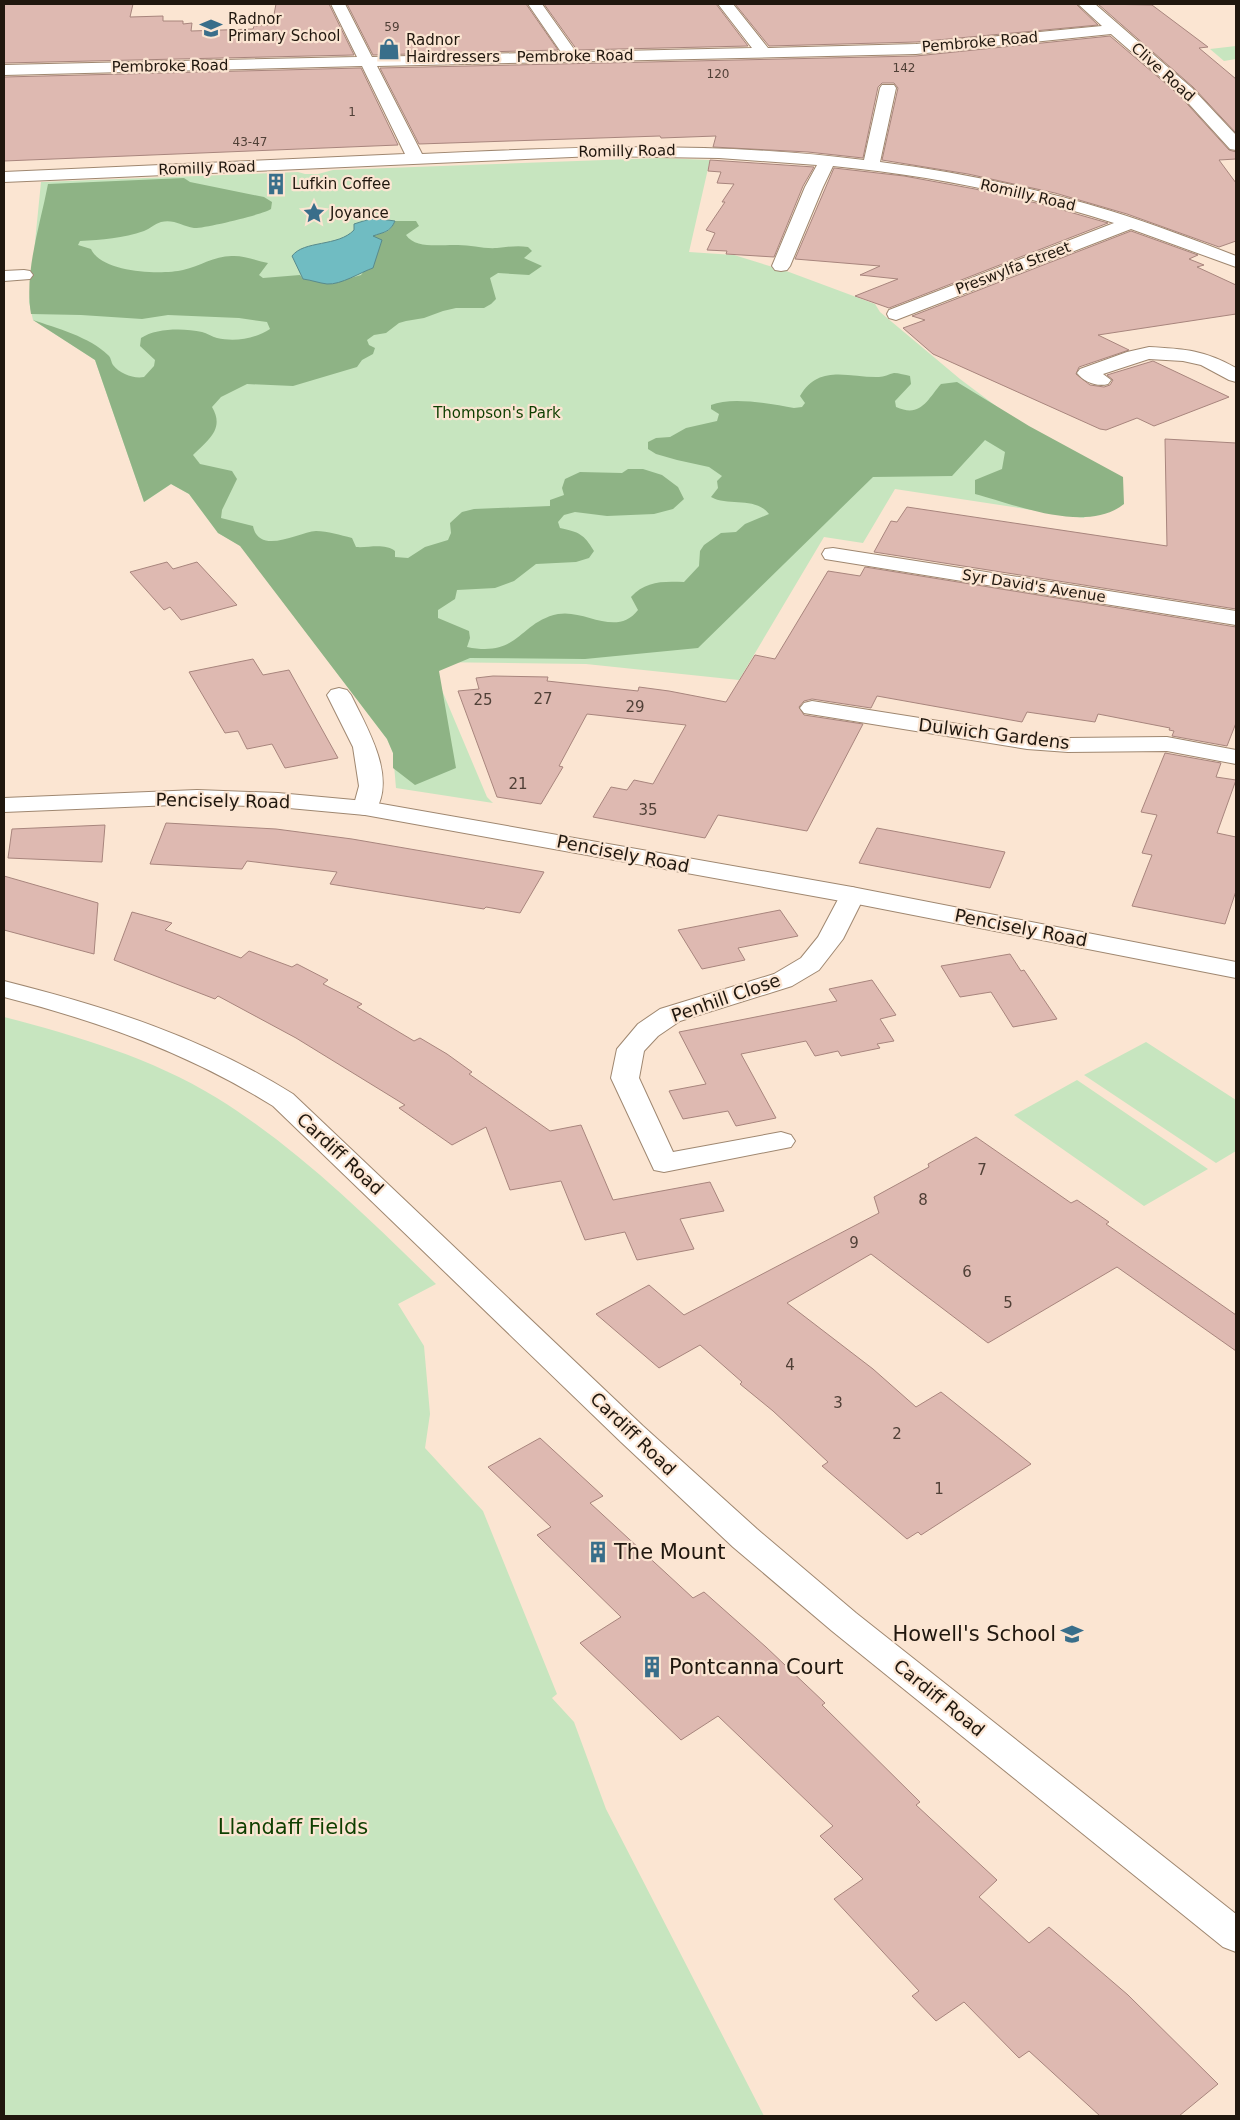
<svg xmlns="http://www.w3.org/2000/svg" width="1240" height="2120" viewBox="0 0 1240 2120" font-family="'DejaVu Sans',sans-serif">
<rect width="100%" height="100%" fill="#fbe5d2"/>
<path fill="#c7e5bf" d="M 1236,46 L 1236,59 L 1224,61 L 1210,49 Z
M 660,158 L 710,160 L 689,252 L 734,255 L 789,272 L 875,304 L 880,312 L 960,379 L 1024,427 L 1107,478 L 1084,518 L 895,489 L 863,543 L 824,537 L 739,680 L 586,664 L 430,662 L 487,797 L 493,803 L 396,788 L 393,753 L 387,739 L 241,546 L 218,533 L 189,494 L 171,484 L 144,502 L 95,360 L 33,320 L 29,302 L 41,182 L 298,172 L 305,174 L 318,174 L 333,170 Z
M 4,1017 C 77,1036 152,1058 217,1098 C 299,1149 367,1217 436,1284 L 398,1304 L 424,1346 L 430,1414 L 425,1448 L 483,1511 L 557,1694 L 552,1698 L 574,1722 L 606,1809 L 764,2116 L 4,2116 Z
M 1146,1042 L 1236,1100 L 1236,1151 L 1216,1163 L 1084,1075 Z
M 1077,1080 L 1208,1169 L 1144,1206 L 1014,1115 Z"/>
<path fill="#8eb385" d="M 184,178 L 190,182 L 264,197 L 272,202 L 271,209 C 265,214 202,229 194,228 C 182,226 174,219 161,222 C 154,224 150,229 144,231 C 123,238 102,240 80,241 L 78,245 L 91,249 C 102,273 161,275 183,270 C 201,266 215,255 234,256 C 245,256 257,261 268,263 L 259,275 L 263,278 L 300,275 L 303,279 L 330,284 L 361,275 L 364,271 L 373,268 L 377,239 L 372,236 C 383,232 390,234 395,221 L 416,221 L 419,226 L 406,235 C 416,250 444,244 458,245 C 471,245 484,249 497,248 C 508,247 517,245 528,247 L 532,251 L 524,258 L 542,266 L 529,275 L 498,273 L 490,278 L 496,299 L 491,304 L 484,308 L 456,308 L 443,311 L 424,318 L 406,321 L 399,323 L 386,333 L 374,335 L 367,340 L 369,345 L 375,348 L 373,354 L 362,360 L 357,367 L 293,386 L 247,384 L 221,397 L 212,407 C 225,429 208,440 193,455 L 200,464 L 232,471 L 237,479 L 222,510 L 221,518 L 253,526 C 259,556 299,532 316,531 C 328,531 340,535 352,538 L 356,547 C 369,548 384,543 395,551 L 395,557 L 408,558 L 425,547 L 448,540 L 451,533 L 450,523 L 462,512 L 474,509 L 550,506 L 550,500 L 564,495 L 562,488 L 565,479 L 580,472 L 622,473 L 628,469 L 643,469 L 662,475 L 678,487 L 684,499 L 673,509 L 654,514 L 607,516 L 575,512 L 564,515 L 558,522 L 560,528 C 579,532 584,534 594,551 L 589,558 L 576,562 L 536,564 L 514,581 L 495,588 L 457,590 L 455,599 L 438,610 L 438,618 L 469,631 L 470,638 L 467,647 C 519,658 519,622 558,614 C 586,609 616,638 638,610 L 631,597 C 645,581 663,581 684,582 L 699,566 L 700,551 L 704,545 L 721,533 L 736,532 L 745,524 L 769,514 C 755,496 729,507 711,497 L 718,488 L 717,481 L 722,476 L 709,467 L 677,460 L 656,454 L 648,449 L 648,442 L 656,438 L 670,437 L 686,428 L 717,421 L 719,414 L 711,409 L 711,405 C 732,396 771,404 794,408 L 802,407 L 805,403 L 800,396 C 819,363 850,378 879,377 C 884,377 889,374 894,373 C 899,373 905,375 910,376 L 911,384 L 895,401 L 896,407 C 921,418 927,400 941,384 L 957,382 L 1029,426 L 1123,477 L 1124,504 C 1087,534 1016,505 975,494 L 975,480 L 1002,469 L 1005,452 L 985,440 L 952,476 L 873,477 L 698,648 L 585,659 L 470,658 L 439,671 L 456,768 L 415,785 L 393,768 L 393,753 L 387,739 L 240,546 L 218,533 L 189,494 L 171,484 L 144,502 L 95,360 L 33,320 C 56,328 90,337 108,355 C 111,357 111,362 113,365 C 120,374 134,379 144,377 L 154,366 L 155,360 L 140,346 L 141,338 C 156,328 184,328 202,332 C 207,333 212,337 217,338 C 234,342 255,339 270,329 L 267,322 L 239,318 L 168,315 L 142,319 L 81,315 L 31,314 C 24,272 40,226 48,184 Z"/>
<path fill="#70bcc2" stroke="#588a8c" d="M 373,218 L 395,221 C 390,233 383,232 373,236 L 382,240 L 373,268 C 361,272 341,285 327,284 C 319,283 311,280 303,279 L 292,256 C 304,240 338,247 354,230 L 354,224 Z"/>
<path fill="#deb9b1" stroke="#a8857d" d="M 4,4 L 133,4 L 130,17 L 163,16 L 163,21 L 183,21 L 183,24 L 192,23 L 191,31 L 253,29 L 254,26 L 272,25 L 276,4 L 329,4 L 354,55 L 4,63 Z
M 347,4 L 526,4 L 558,50 L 373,55 Z
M 544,4 L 716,4 L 748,46 L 577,50 Z
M 735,4 L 1076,4 L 1098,25 L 916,42 L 769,46 Z
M 1098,4 L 1152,5 L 1208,47 L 1199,48 L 1236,79 L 1236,133 L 1193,87 Z
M 1110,36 L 1179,95 L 1229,150 L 1236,152 L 1236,159 L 1219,160 L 1236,183 L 1236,241 L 1219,247 L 1127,214 L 1055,193 L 968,174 L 882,160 L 898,88 L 894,83 L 882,83 L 878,87 L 863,158 L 808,152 L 713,147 L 716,136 L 661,138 L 660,136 L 419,144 L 380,68 L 916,56 Z
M 361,68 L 398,145 L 4,161 L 4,77 Z
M 710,160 L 814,167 L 803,186 L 774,257 L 726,254 L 727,251 L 707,250 L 715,233 L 706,230 L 725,202 L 722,202 L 734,184 L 717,183 L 721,172 L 708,171 Z
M 834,168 L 904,176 L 975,189 L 1045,205 L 1108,223 L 889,308 L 855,296 L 898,279 L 860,275 L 880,266 L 795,259 Z
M 1131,231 L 1198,255 L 1189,259 L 1204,265 L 1197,267 L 1236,285 L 1236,314 L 1098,335 L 1129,350 L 1079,367 L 1076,374 L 1090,385 L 1104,387 L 1110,385 L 1113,380 L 1107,375 L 1153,361 L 1229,397 L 1154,426 L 1137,418 L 1106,430 L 1100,429 L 933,354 L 903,328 L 925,320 L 912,316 Z
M 1165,439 L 1236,443 L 1236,609 L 874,552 L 891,521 L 897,522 L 907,507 L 1167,546 Z
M 167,562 L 173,569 L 197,562 L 237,605 L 181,620 L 170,607 L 164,610 L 130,572 Z
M 865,567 L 1236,627 L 1236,723 L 1227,746 L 1172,736 L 1174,731 L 1169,730 L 1170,728 L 1098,714 L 1095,722 L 1027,712 L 1022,722 L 877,696 L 871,708 L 812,699 L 804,701 L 799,707 L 804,715 L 863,724 L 807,831 L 718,815 L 705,838 L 593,817 L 611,787 L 627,790 L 634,780 L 653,784 L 686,725 L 587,714 L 559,766 L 563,767 L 541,804 L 497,797 L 458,691 L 479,689 L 476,678 L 493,676 L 548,677 L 547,681 L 638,691 L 639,687 L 669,691 L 726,702 L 755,655 L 775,659 L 828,571 L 860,576 Z
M 253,659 L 263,675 L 289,670 L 338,758 L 285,768 L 272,744 L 247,749 L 238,731 L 225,733 L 189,672 Z
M 1165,753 L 1221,763 L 1216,777 L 1236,780 L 1217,833 L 1236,837 L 1236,891 L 1225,924 L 1132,906 L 1152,855 L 1142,853 L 1157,815 L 1141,812 Z
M 166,823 L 276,829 L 352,839 L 544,872 L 520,913 L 486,907 L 484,909 L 330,884 L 337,872 L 247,861 L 242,869 L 150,864 Z
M 105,825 L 102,862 L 8,858 L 12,829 Z
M 877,828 L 1005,852 L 990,888 L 859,863 Z
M 4,876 L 98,903 L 94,954 L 4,930 Z
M 780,910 L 798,936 L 738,948 L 745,960 L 702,969 L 678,930 Z
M 132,912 L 172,923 L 165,930 L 241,958 L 249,951 L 292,967 L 297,964 L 328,980 L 323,984 L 362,1004 L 357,1007 L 414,1041 L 420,1038 L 447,1054 L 472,1072 L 469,1074 L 550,1131 L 581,1125 L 613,1200 L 710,1182 L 724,1211 L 680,1219 L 694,1249 L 637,1260 L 625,1232 L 585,1240 L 561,1181 L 510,1190 L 486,1127 L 452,1145 L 399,1108 L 405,1105 L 296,1038 L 218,996 L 215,999 L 114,960 Z
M 1010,954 L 1021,971 L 1024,970 L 1057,1019 L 1013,1027 L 991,992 L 960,997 L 941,966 Z
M 872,980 L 896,1015 L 880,1019 L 894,1041 L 877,1044 L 880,1048 L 841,1056 L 838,1051 L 815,1056 L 806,1041 L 741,1054 L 776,1118 L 736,1126 L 728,1111 L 683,1119 L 669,1091 L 706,1084 L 679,1032 L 837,1001 L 829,989 Z
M 976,1137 L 1071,1203 L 1077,1200 L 1109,1222 L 1106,1224 L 1236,1315 L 1236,1351 L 1117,1267 L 988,1343 L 871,1254 L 787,1303 L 873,1369 L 916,1407 L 941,1392 L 1031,1464 L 921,1535 L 918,1532 L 907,1539 L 822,1466 L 828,1462 L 773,1411 L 740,1384 L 742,1382 L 700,1345 L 659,1368 L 596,1314 L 649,1285 L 684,1315 L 879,1213 L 874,1197 L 929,1167 L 928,1164 Z
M 540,1438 L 603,1496 L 590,1503 L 693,1598 L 704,1592 L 766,1647 L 825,1703 L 822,1705 L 920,1802 L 916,1805 L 997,1880 L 979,1897 L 1029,1943 L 1049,1927 L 1128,1995 L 1218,2084 L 1179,2116 L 1100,2116 L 1029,2051 L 1019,2058 L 964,2002 L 936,2021 L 912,1996 L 919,1991 L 834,1899 L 863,1879 L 820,1836 L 833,1826 L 718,1716 L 681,1740 L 580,1643 L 621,1617 L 537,1535 L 551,1527 L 488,1467 Z"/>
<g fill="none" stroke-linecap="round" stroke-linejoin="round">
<g stroke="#9f8770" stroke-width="2">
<path id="minor" d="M 331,4 L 345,4 L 372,57 L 561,52 L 528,4 L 542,4 L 576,52 L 752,48 L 718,4 L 733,4 L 768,48 L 916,44 L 1102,26 L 1078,4 L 1095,4 L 1192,88 L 1236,135 L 1236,150 L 1230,149 L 1180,94 L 1111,34 L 916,54 L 377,66 L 422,154 C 571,147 715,141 864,160 L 880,88 L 882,85 L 894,85 L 896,88 L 880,162 C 958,172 1036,188 1111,211 C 1153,224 1195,240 1236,256 L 1236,267 L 1131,229 L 896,320 L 889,318 L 887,314 L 889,310 L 1114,223 C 1023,194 928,175 833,166 L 823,187 L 790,266 L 787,270 L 781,271 L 775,270 L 772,266 L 805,187 L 817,165 L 719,158 L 595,156 L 4,182 L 4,172 L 405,154 L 362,66 L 4,75 L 4,65 L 357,57 Z
M 24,270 L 30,271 L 33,275 L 30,279 L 4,281 L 4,271 Z
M 1149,347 C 1185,349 1204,350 1236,368 L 1236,382 L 1229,380 L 1201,365 L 1183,361 L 1149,359 L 1103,374 L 1111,380 L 1108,384 C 1097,387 1084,382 1077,373 L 1080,369 L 1127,352 Z
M 833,548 L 1236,611 L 1236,625 L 825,559 L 822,554 L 825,549 Z
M 339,688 L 347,690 L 351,695 C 367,728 398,778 374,813 L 365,815 L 356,813 L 353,808 L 359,786 L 353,747 L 327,695 L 331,690 Z
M 812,701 L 1027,735 L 1068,738 L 1167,737 L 1236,750 L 1236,764 L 1167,751 L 1068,752 L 1027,749 L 804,713 L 800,708 L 804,703 Z
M 852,887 L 861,890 L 865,895 L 843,939 L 819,970 L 792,986 L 680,1021 L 658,1036 L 644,1051 L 639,1078 L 673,1152 L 781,1132 L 791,1135 L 795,1141 L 791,1147 L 664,1172 L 654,1170 L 611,1078 L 617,1049 L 638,1024 L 660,1009 L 774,974 L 801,958 L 818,937 L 843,890 Z"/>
</g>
<g stroke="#9f8770" stroke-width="2">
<path id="secondary" d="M 197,790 L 278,793 L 365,801 L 852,887 L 1236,962 L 1236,978 L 852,903 L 365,815 L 278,807 L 197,804 L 4,812 L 4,798 Z"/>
</g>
<g stroke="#9f8770" stroke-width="2">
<path id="primary" d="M 4,981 C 107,1007 202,1037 293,1094 L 643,1426 L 757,1529 L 856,1613 L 1236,1914 L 1236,1952 L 1223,1947 L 832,1631 L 733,1547 L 621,1442 L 273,1106 C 188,1053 101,1022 4,997 Z"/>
</g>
<use href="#minor" fill="#fff" fill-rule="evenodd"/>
<use href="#secondary" fill="#fff" fill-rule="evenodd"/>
<use href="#primary" fill="#fff" fill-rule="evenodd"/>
</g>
<defs>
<g id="school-bare" transform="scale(1.725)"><path d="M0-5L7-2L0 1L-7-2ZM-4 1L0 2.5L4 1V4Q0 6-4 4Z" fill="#396e8a" stroke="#fbe5d2" stroke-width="2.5" paint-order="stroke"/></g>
<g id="shop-bare" transform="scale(1.725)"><path d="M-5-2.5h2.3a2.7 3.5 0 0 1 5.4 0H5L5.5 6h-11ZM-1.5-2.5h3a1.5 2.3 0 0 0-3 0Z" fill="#396e8a" stroke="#fbe5d2" stroke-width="2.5" paint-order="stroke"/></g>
<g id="building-bare" transform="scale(1.725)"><path d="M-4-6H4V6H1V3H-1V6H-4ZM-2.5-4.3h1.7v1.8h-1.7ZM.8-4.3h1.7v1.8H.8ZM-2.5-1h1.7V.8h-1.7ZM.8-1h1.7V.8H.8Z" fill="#396e8a" stroke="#fbe5d2" stroke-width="2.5" paint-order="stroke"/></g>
<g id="sight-bare" transform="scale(1.725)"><path d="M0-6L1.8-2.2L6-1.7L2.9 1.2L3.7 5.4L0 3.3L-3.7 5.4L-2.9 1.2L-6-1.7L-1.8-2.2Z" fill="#396e8a" stroke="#fbe5d2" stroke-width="2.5" paint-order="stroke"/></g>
</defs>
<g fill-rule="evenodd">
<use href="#school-bare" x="211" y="28"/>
<use href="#shop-bare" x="389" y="49"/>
<use href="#building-bare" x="276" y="184"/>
<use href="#sight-bare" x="314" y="213"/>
<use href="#building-bare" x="598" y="1552"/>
<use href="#school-bare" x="1072" y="1634"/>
<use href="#building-bare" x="652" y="1667"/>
</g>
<g text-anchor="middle" stroke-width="4.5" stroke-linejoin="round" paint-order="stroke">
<g font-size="12" fill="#504037">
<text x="392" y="31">59</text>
<text x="904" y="72">142</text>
<text x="718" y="78">120</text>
<text x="352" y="116">1</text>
<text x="250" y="146">43-47</text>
</g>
<g font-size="15" fill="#20170e" stroke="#fbe5d2" text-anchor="start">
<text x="228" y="24">Radnor<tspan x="228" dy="17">Primary School</tspan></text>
<text x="406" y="45">Radnor<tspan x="406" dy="17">Hairdressers</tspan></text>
<text x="292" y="189">Lufkin Coffee</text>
<text x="330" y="218">Joyance</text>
</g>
<g font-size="15" fill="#20170e" stroke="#fbe5d2">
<text transform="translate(980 42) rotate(-5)" y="5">Pembroke Road</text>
<text transform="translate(575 56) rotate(-1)" y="5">Pembroke Road</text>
<text transform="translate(170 66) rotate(-1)" y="5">Pembroke Road</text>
<text transform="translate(1163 72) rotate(42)" y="5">Clive Road</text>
<text transform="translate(627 151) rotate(-1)" y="5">Romilly Road</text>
<text transform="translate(207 168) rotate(-2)" y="5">Romilly Road</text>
<text transform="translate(1028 195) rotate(13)" y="5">Romilly Road</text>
<text transform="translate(1013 268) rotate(-21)" y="5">Preswylfa Street</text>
<text transform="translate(1034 586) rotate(9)" y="5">Syr David's Avenue</text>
</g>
<g font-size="15" fill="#0e3f00" stroke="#fbe5d2">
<text x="497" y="418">Thompson's Park</text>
</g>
<g font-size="15" fill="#504037">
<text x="543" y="704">27</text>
<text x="483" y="705">25</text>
<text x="635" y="712">29</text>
<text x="518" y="789">21</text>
<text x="648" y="815">35</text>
<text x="982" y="1175">7</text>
<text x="923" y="1205">8</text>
<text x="854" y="1248">9</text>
<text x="967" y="1277">6</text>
<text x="1008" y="1308">5</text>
<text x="790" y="1370">4</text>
<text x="838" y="1408">3</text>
<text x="897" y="1439">2</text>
<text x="939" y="1494">1</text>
</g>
<g font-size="18" fill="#20170e" stroke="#fbe5d2">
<text transform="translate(994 734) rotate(7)" y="6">Dulwich Gardens</text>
<text transform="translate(223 801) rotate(1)" y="6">Pencisely Road</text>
<text transform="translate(623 854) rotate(11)" y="6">Pencisely Road</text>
<text transform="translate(1021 928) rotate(11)" y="6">Pencisely Road</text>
<text transform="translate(726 998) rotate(-19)" y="6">Penhill Close</text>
<text transform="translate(340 1154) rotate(43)" y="6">Cardiff Road</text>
<text transform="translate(633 1434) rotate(44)" y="6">Cardiff Road</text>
<text transform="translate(939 1698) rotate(39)" y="6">Cardiff Road</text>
</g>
<g font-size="21" fill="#20170e" stroke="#fbe5d2" text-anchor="start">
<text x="614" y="1559">The Mount</text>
<text x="1056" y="1641" text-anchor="end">Howell's School</text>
<text x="669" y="1674">Pontcanna Court</text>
</g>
<g font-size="21" fill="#0e3f00" stroke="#fbe5d2">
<text x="293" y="1834">Llandaff Fields</text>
</g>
</g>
<rect width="1240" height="2120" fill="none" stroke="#20170e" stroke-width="10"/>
</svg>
